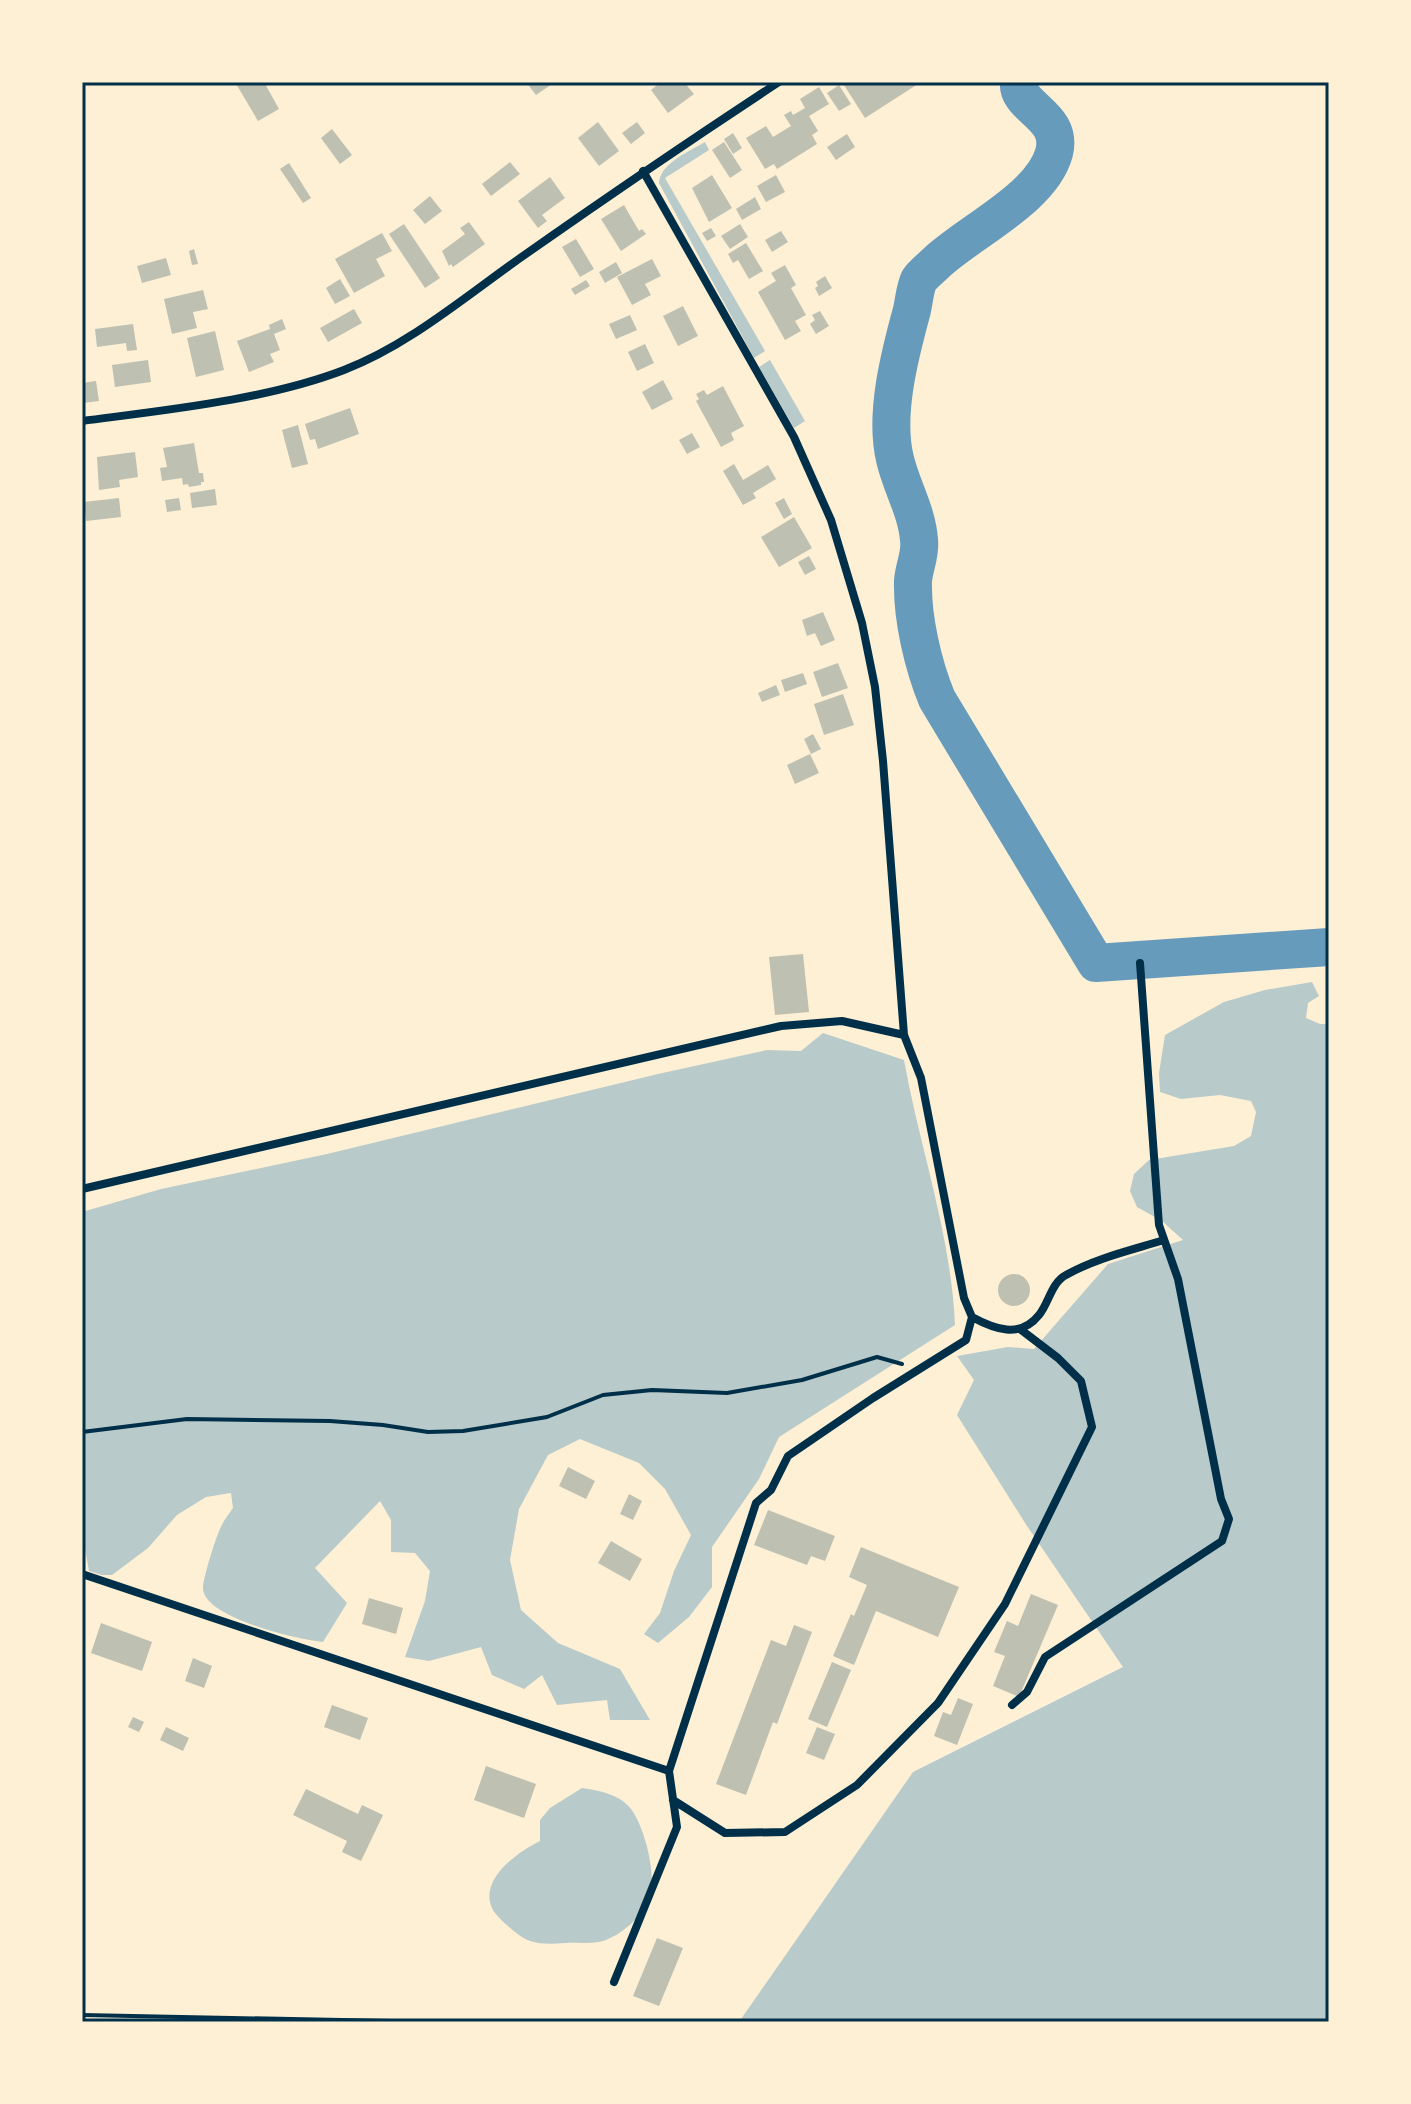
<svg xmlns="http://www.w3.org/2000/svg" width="1411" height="2104" viewBox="0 0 1411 2104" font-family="'Alegreya Sans',sans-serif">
<rect width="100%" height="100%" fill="#fdf0d5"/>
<path fill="#b9caca" d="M 705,142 L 709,150 L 665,178 L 765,351 L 754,358 L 659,183 C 660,163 689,152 705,142 Z
M 770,360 L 805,421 L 794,428 L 759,367 Z
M 1312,982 L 1319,996 L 1308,1003 L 1306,1018 L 1320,1024 L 1329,1024 L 1329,2022 L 739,2022 L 913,1772 L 1123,1667 L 1027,1526 L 957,1415 L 974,1380 L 957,1356 L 1008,1347 L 1034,1349 L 1108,1264 L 1183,1240 L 1162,1221 L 1137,1207 L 1130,1191 L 1134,1174 L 1149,1160 L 1234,1146 L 1251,1136 L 1256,1112 L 1251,1101 L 1220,1095 L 1181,1099 L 1160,1092 L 1159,1073 L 1165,1035 L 1224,1002 L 1265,990 Z
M 823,1033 L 904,1060 C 920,1149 951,1234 955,1325 L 779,1437 L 759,1479 L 712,1547 L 712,1587 L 689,1617 L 658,1643 L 644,1634 L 660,1613 L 674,1571 L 691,1535 L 665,1489 L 639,1463 L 580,1439 L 548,1455 L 519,1509 L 510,1560 L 521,1610 L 558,1643 L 620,1669 L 650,1720 L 610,1720 L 607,1700 L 557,1705 L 542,1675 L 524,1689 L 492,1675 L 481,1647 L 429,1661 L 405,1657 L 425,1601 L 430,1571 L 415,1553 L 391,1552 L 391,1520 L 380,1501 L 315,1568 L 347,1603 L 323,1642 C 299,1640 205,1618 203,1589 C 202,1581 216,1537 220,1529 C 223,1521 229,1514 233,1508 L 231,1493 L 206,1497 L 177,1515 L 148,1548 L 112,1575 L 102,1575 L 89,1571 L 82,1532 L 82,1212 L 161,1189 L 327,1154 L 658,1074 L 767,1050 L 801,1051 Z
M 582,1788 C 598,1790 621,1795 631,1809 C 645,1827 659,1882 648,1902 C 641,1917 623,1933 608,1939 C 596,1945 579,1942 566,1943 C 545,1944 532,1946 515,1932 C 508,1926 497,1917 493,1910 C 477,1880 518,1852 540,1841 L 540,1820 L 550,1808 Z"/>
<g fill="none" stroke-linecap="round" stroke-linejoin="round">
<path stroke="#669bbc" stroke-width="38" d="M 1019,82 C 1016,108 1064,115 1054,153 C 1041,199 970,231 936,263 C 931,268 923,274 919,280 C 915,288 914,301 912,310 C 900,354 884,414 895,459 C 901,486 917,511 919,540 C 921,554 914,567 913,581 C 912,618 923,665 937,699 L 1096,963 L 1329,947"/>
</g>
<path fill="#bec0b2" d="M 235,82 L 264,82 L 279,109 L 258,121 Z
M 526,82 L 555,82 L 536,95 Z
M 661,82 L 684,82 L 694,94 L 668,113 L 651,90 Z
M 850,82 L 921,82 L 865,118 L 844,85 Z
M 839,85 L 851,104 L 839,111 L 827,93 Z
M 819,87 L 829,104 L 809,116 L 818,131 L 812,135 L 817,144 L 777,169 L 774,164 L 765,169 L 746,138 L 766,126 L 773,137 L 791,126 L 784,115 L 791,111 L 793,115 L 805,108 L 800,99 Z
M 598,122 L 619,151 L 599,166 L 578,138 Z
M 637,122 L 645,133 L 631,144 L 622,133 Z
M 332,129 L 352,155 L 340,164 L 321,138 Z
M 733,133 L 742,148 L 733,154 L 724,139 Z
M 847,134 L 855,147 L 836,160 L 827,147 Z
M 724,142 L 742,170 L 730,178 L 712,150 Z
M 510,162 L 520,174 L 491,196 L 482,184 Z
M 289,163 L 311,198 L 303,203 L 280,169 Z
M 712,175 L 732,208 L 709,222 L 692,188 Z
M 776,175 L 785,192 L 766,202 L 757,186 Z
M 550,177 L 565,198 L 542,215 L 547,221 L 538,228 L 518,201 Z
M 430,196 L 442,211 L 425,224 L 413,210 Z
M 755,197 L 761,209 L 742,220 L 736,209 Z
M 624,205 L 639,231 L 642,229 L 646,234 L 621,251 L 601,219 Z
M 469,222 L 485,244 L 453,267 L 451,264 L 449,266 L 442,251 L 465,234 L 460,228 Z
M 404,224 L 440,278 L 425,288 L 389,234 Z
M 740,224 L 748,237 L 730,249 L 721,236 Z
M 711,228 L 716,236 L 707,241 L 702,233 Z
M 781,231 L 788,242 L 772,252 L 765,240 Z
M 382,233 L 392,251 L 376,259 L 385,276 L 354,293 L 335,259 Z
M 576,239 L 594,269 L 580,277 L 562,247 Z
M 746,243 L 763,271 L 749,279 L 738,260 L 733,263 L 728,254 Z
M 194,249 L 198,264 L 192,265 L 189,251 Z
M 166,258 L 171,275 L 142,283 L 137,266 Z
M 652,259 L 661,276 L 645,284 L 651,295 L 632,305 L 617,277 Z
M 616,262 L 622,273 L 605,283 L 599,272 Z
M 785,265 L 796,285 L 791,288 L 806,315 L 795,321 L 801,331 L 785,340 L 758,292 L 776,281 L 771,273 Z
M 825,276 L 832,288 L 819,296 L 815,288 L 818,286 L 816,282 Z
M 340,279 L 350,296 L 335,304 L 326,288 Z
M 586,280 L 590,286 L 575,295 L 571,289 Z
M 203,290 L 208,309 L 193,312 L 197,328 L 172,334 L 164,299 Z
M 683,306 L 698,336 L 678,346 L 663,316 Z
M 354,309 L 362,323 L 328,342 L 320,328 Z
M 820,311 L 829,326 L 816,334 L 810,324 L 815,320 L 812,315 Z
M 630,315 L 637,330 L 616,339 L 609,324 Z
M 282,319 L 286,329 L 274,334 L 280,350 L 270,354 L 274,362 L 249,372 L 237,341 L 270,329 L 269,325 Z
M 133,324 L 137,350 L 127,351 L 126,343 L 97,347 L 95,329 Z
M 215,331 L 224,370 L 196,377 L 187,338 Z
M 645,344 L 654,363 L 637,371 L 628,352 Z
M 148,360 L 151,382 L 115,387 L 112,365 Z
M 663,380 L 673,399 L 652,410 L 642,392 Z
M 96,381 L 99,401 L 83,403 L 82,383 Z
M 723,386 L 744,426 L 731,433 L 734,440 L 721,447 L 696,401 L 699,399 L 696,394 L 704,390 L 707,395 Z
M 350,408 L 359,434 L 318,449 L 315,439 L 310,440 L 305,424 Z
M 298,425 L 308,464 L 292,468 L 282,430 Z
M 692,433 L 700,447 L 687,454 L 679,440 Z
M 194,443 L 199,473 L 203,473 L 204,482 L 201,482 L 201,485 L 189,487 L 188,484 L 183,485 L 182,478 L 162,481 L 160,468 L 167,467 L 163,448 Z
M 135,452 L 138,477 L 119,480 L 120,487 L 99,490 L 97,457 Z
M 734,464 L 743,480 L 768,465 L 776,479 L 753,493 L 756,498 L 743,505 L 723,471 Z
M 215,489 L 217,505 L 192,508 L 190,493 Z
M 119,498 L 121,517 L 86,521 L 84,502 Z
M 179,498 L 181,510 L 167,512 L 165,500 Z
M 784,498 L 792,514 L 784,519 L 775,503 Z
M 794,517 L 812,548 L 779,567 L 761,537 Z
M 809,556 L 816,569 L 805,575 L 798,562 Z
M 823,612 L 835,640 L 821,646 L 815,633 L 807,636 L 802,620 Z
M 838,663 L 848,688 L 822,697 L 813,672 Z
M 803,673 L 807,684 L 785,692 L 781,680 Z
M 776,685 L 780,695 L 762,702 L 758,693 Z
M 843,694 L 854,725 L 824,735 L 814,704 Z
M 813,734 L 821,749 L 811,754 L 804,739 Z
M 810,754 L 819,773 L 795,784 L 787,765 Z
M 803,954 L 809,1012 L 775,1015 L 769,957 Z
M998 1290a16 16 0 1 1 32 0a16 16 0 1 1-32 0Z
M 568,1467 L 595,1481 L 586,1499 L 559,1486 Z
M 629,1494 L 642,1501 L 633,1520 L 620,1514 Z
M 768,1510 L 835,1536 L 825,1561 L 811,1556 L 807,1565 L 754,1545 Z
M 611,1541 L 642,1559 L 630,1581 L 598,1563 Z
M 861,1547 L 959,1587 L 938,1637 L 876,1611 L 854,1665 L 833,1656 L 851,1614 L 854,1616 L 867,1585 L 849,1577 Z
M 1031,1594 L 1058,1605 L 1019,1697 L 993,1686 L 1005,1656 L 994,1652 L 1007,1621 L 1018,1626 Z
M 369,1598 L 403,1608 L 396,1634 L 362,1624 Z
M 101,1623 L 152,1642 L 142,1671 L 91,1653 Z
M 794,1625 L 812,1632 L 777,1724 L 773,1722 L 746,1795 L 716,1784 L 771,1640 L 786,1646 Z
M 193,1658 L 212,1666 L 204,1688 L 185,1681 Z
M 832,1662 L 851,1670 L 827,1727 L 808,1719 Z
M 958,1698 L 973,1704 L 957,1745 L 934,1736 L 943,1712 L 951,1715 Z
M 332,1705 L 368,1718 L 360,1740 L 324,1727 Z
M 133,1717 L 144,1722 L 139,1732 L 128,1727 Z
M 166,1727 L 189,1738 L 183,1751 L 160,1740 Z
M 817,1727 L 835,1734 L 824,1760 L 806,1753 Z
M 486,1766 L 536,1784 L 524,1818 L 474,1800 Z
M 306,1789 L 358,1814 L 362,1805 L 383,1815 L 361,1861 L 342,1852 L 347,1841 L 293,1815 Z
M 657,1938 L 683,1948 L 659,2006 L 633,1996 Z"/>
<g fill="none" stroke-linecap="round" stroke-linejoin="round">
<path stroke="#003049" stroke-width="4" d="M 82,1432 L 187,1419 L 330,1421 L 383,1425 L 428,1432 L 463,1431 L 547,1417 L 603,1395 L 652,1390 L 727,1393 L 802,1380 L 877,1357 L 902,1364"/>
<path stroke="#003049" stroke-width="4" d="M 82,2015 L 442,2022"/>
<path stroke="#003049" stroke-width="8" d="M 82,421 C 165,410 266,400 344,370 C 409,345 466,296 523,256 C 607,197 692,139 779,82
M 82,1189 L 781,1026 L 842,1021 L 904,1035
M 972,1317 C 994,1329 1020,1339 1039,1315 C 1049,1303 1051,1283 1066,1275 C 1096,1258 1132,1250 1164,1240
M 82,1574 L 669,1771 L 756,1503 L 771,1490 L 788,1456 L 873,1398 L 966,1340 L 972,1317 L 964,1298 L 921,1078 L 904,1035 L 883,761 L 875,687 L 862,623 L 831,520 L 794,437 L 643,171
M 1012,1705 L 1027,1692 L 1045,1657 L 1222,1541 L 1229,1519 L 1221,1499 L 1178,1279 L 1159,1225 L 1140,963
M 673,1800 L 725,1833 L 785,1832 L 857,1785 L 938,1703 L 1005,1604 L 1092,1427 L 1081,1381 L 1058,1358 L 1020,1329
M 614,1982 L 677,1827 L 669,1771"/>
</g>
<rect width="1411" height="2104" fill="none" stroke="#fdf0d5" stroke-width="168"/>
<rect x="84" y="84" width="1243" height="1936" fill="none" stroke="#003049" stroke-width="3"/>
</svg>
